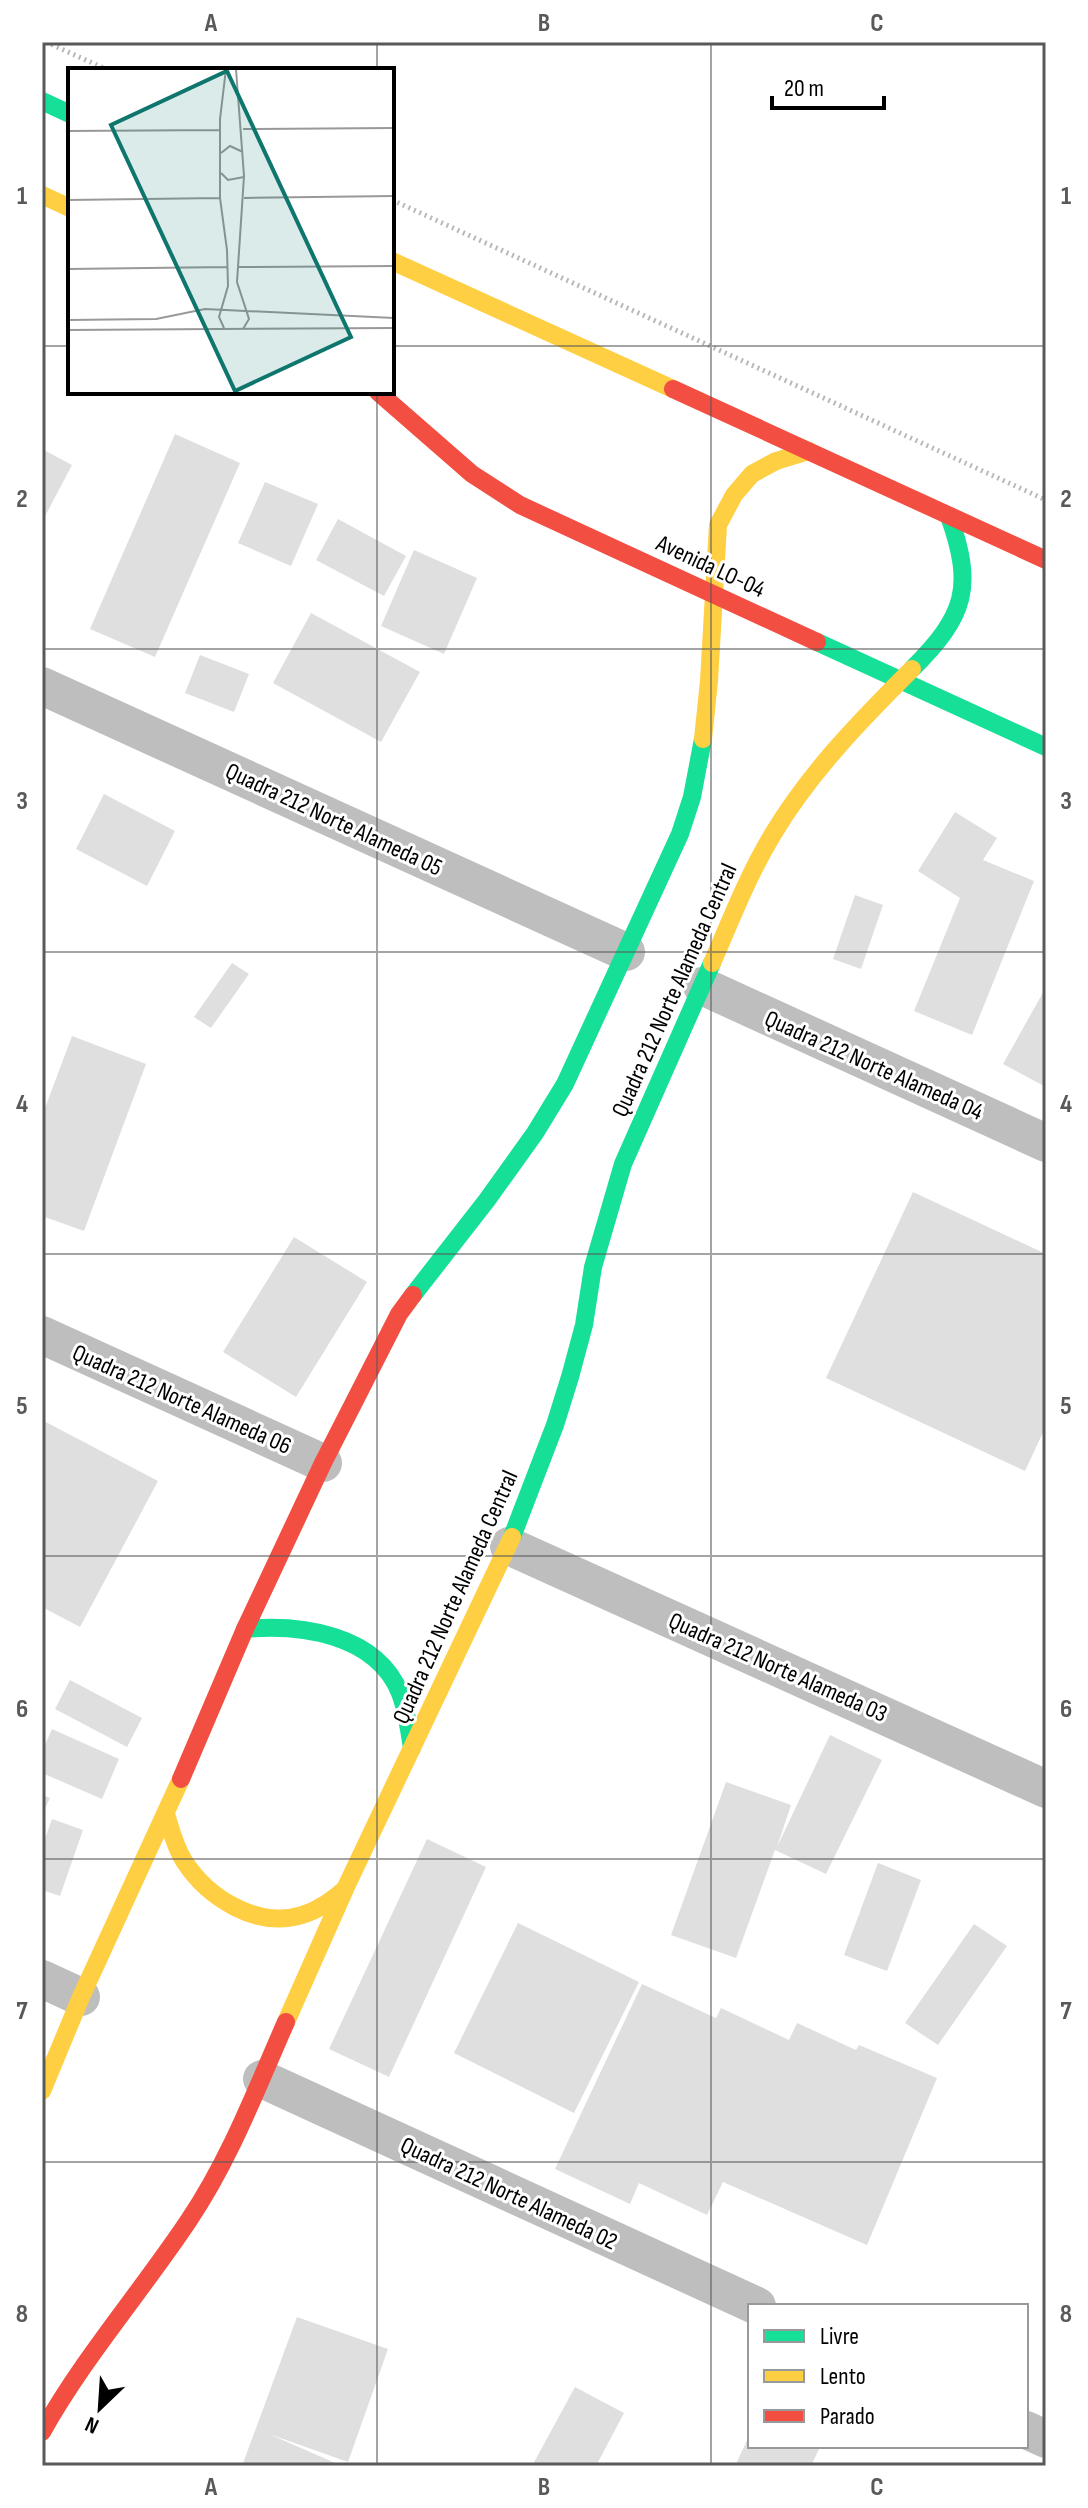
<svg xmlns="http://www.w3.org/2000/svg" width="1088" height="2508" viewBox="0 0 1088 2508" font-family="'Sofia Sans Condensed',sans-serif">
<rect width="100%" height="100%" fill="#fff"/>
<path fill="#dfdfdf" d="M 175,434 L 240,463 L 155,657 L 90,629 Z
M 42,449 L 72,465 L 42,522 Z
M 265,482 L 318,504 L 291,566 L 238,543 Z
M 338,519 L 406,556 L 384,596 L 316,560 Z
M 414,550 L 477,578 L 444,654 L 381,626 Z
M 311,613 L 420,672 L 381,742 L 273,683 Z
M 200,655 L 249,674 L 234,712 L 185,693 Z
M 104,794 L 175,831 L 147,886 L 76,849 Z
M 955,812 L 997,838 L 983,860 L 1034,881 L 972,1035 L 914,1011 L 960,898 L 918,871 Z
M 855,895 L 883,905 L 861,969 L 833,959 Z
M 232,963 L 249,974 L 211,1028 L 194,1017 Z
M 1046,987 L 1046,1081 L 1044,1086 L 1003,1064 Z
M 72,1036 L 146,1064 L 84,1231 L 42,1216 L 42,1116 Z
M 913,1192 L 1046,1254 L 1046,1426 L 1025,1471 L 826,1378 Z
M 294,1237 L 367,1282 L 296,1397 L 223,1352 Z
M 42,1420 L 158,1481 L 80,1627 L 42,1607 Z
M 70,1680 L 142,1718 L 127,1747 L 55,1709 Z
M 52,1729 L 119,1759 L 102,1799 L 42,1773 L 42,1746 L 44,1747 Z
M 830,1735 L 882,1760 L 826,1874 L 775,1850 L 736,1958 L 671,1935 L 726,1782 L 791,1805 L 777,1847 Z
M 42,1795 L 50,1798 L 42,1815 Z
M 52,1819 L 83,1830 L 60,1896 L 42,1890 L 42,1847 Z
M 427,1839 L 486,1867 L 389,2077 L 329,2049 Z
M 878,1863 L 921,1880 L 887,1971 L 844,1955 Z
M 518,1923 L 639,1982 L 574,2113 L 454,2053 Z
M 974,1924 L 1007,1946 L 938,2045 L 905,2023 Z
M 642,1984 L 716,2018 L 721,2008 L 789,2040 L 797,2023 L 856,2050 L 859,2045 L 937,2078 L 867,2245 L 723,2182 L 707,2215 L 639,2183 L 630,2204 L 555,2169 Z
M 297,2317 L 388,2349 L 348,2462 L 269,2434 L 342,2466 L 242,2466 Z
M 575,2387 L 624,2413 L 596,2466 L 532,2466 Z
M 750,2434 L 750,2446 L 820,2447 L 811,2466 L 735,2466 Z"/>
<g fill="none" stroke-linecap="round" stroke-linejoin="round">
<path stroke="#b9b9b9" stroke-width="5" stroke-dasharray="2 4" stroke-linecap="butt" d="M 46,42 L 108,70
M 392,200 L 1046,500"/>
<path stroke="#bebebe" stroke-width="38" d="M 42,686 L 626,952
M 702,986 L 1046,1143
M 42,1335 L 323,1463
M 509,1546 L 1046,1789
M 42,1979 L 81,1997
M 262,2079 L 757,2306
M 1026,2430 L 1046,2439"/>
<path stroke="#16e098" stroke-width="18" d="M 42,101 L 70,114
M 817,642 L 1046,747
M 912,669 C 966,615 974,587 949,516
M 413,1295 L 487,1200 L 535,1133 L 565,1084 L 680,834 L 692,797 L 703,739
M 512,1537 L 555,1425 L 570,1377 L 584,1325 L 593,1267 L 623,1164 L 712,963
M 245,1629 C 301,1624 376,1634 400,1693 C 407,1711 409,1730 412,1748"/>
<path stroke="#ffcf43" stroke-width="18" d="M 42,195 L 70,208
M 392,261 L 673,389
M 703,739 L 709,681 L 718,525 L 734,495 L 752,474 L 776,461 L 809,451
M 712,963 C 731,920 748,875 773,834 C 810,772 862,719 912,669
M 166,1814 C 171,1830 175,1847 184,1861 C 208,1898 257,1929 302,1915 C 319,1910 332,1900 345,1889
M 286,2022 L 345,1889 L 512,1537
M 42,2091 L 81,1997 L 181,1779"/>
<path stroke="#f24e42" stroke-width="18" d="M 673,389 L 1046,560
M 378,392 L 472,474 L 520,505 L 817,642
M 181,1779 L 245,1629 L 323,1463 L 399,1314 L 413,1295
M 42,2432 C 84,2357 141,2292 189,2220 C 230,2159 256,2090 286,2022"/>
</g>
<path fill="none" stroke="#595959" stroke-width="2" stroke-opacity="0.55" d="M 377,42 L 377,70M 711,42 L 711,2466M 42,346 L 70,346M 392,346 L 1046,346M 377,392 L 377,2466M 42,649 L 1046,649M 42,952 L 1046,952M 42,1254 L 1046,1254M 42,1556 L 1046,1556M 42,1859 L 1046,1859M 42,2162 L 1046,2162"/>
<g text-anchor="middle" stroke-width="6" stroke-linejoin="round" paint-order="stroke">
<g font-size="24" fill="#000" stroke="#fff">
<text transform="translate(711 566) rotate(25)" y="8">Avenida LO-04</text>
<text transform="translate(334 819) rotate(25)" y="8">Quadra 212 Norte Alameda 05</text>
<text transform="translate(674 990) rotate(-66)" y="8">Quadra 212 Norte Alameda Central</text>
<text transform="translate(874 1065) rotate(24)" y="8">Quadra 212 Norte Alameda 04</text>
<text transform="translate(182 1399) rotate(24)" y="8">Quadra 212 Norte Alameda 06</text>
<text transform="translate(455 1597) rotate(-66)" y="8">Quadra 212 Norte Alameda Central</text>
<text transform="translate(778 1667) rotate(24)" y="8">Quadra 212 Norte Alameda 03</text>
<text transform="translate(509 2193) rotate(25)" y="8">Quadra 212 Norte Alameda 02</text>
</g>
</g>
<g transform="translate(68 68)">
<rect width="326" height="326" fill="#fff"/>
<path fill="none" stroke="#999" stroke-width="2" d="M 168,1 L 176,108 L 169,214 L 181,251 L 175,261M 175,61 L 326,60M 0,63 L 152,62M 153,85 L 162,78 L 175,84M 153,105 L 160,112 L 176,109M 176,130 L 326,128M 0,132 L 152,130M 169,199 L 326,198M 0,201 L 159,199M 0,252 L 88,251 L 137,241 L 326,250M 156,260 L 151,249 L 160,218 L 159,182 L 152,130 L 152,51 L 158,1M 0,262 L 326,260"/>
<path fill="#0f766e" fill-opacity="0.15" stroke="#0f766e" stroke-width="4" d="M 159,3 L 283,269 L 167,323 L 43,57 Z"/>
<rect width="326" height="326" fill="none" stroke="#000" stroke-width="4"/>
</g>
<rect width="1088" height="2508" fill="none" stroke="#ffffff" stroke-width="88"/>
<rect x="748" y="2304" width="280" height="144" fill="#ffffff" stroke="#999999" stroke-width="2"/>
<rect x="764" y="2330" width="40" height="12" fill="#16e098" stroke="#999999" stroke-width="2"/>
<text x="820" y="2344" font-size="24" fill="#000000">Livre</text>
<rect x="764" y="2370" width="40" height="12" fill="#ffcf43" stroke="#999999" stroke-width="2"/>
<text x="820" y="2384" font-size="24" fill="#000000">Lento</text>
<rect x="764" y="2410" width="40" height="12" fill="#f24e42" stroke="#999999" stroke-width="2"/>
<text x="820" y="2424" font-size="24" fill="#000000">Parado</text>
<g transform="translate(100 2408) rotate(205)" stroke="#ffffff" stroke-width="6" paint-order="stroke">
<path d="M0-6L14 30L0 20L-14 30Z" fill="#000000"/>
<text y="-12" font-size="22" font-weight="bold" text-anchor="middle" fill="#000000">N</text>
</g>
<path d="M772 96v12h112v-12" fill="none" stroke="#000000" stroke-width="4"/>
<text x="784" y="96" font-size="24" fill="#000000" stroke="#ffffff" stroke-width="6" paint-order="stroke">20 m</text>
<rect x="44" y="44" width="1000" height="2420" fill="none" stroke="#595959" stroke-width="3"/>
<g font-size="26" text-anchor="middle" font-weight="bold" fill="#595959">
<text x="211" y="31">A</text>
<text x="544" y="31">B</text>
<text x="877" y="31">C</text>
<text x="22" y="204">1</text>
<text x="1066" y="204">1</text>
<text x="22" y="507">2</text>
<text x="1066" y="507">2</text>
<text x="22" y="809">3</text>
<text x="1066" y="809">3</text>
<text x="22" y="1112">4</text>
<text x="1066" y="1112">4</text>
<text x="22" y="1414">5</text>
<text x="1066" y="1414">5</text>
<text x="22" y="1717">6</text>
<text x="1066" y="1717">6</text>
<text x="22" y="2019">7</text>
<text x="1066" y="2019">7</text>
<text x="22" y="2322">8</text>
<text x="1066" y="2322">8</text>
<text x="211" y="2495">A</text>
<text x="544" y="2495">B</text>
<text x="877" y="2495">C</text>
</g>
</svg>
